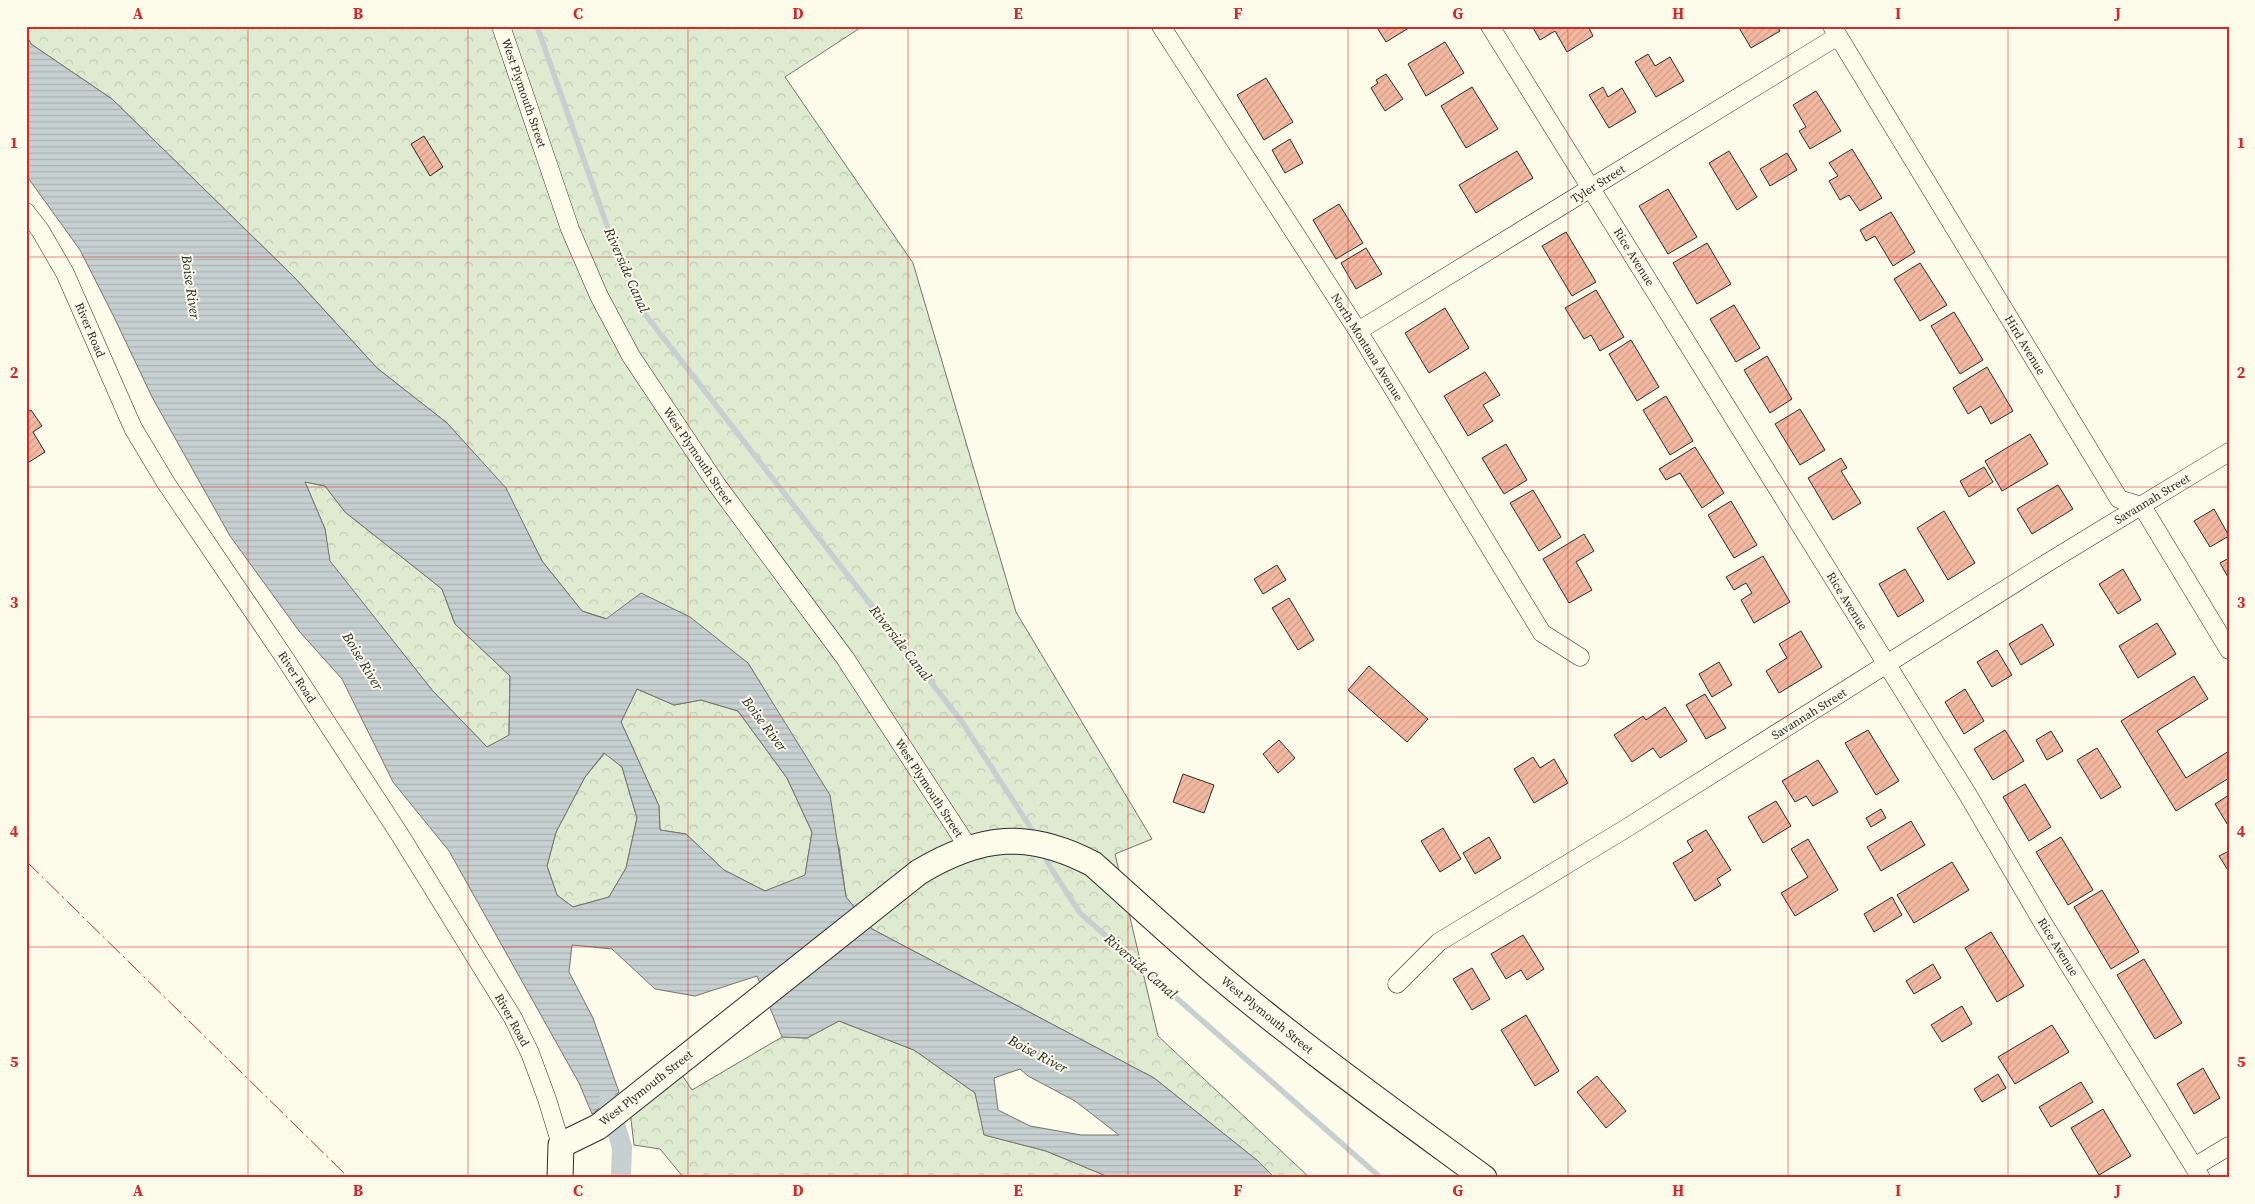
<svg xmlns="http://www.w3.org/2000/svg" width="2255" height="1204" viewBox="0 0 2255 1204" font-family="'Source Serif 4',serif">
<defs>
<pattern id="forest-crowns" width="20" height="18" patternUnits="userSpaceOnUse" patternTransform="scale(1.25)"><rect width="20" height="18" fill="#deebd1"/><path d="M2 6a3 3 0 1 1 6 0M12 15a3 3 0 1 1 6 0" fill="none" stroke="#bfcab4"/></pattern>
<pattern id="water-rules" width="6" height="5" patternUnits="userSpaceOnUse" patternTransform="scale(1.25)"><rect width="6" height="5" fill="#c7d0d0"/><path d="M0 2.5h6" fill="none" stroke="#abb3b3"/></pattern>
<pattern id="building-hatch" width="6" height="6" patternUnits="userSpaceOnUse" patternTransform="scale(1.25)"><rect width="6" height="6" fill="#f2b8a0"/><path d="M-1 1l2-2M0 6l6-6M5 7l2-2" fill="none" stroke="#d09e8a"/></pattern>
</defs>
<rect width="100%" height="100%" fill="#fdfbea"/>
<path fill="url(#forest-crowns)" stroke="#74746e" d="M 26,26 L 863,26 L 785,77 L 913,263 L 1016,612 L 1152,839 L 1115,854 L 1158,1036 L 1310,1178 L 1275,1178 L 1258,1161 L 1154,1078 L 872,929 L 846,897 L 839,847 L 786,726 L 748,663 L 582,611 L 542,561 L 505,488 L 447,423 L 377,368 L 294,277 L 112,99 L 31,44 L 26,35 Z
M 305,482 L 325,486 L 345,512 L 442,589 L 455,624 L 510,676 L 509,736 L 487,747 L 432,690 L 329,561 L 325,529 Z
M 637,689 L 674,705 L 701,700 L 738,711 L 787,778 L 812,832 L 805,876 L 765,891 L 724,870 L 686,834 L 660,830 L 659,806 L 621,722 Z
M 605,753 L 622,767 L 637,818 L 626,868 L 609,897 L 573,907 L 557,895 L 547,866 L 556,832 L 585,777 Z
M 839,1021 L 914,1050 L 975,1093 L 985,1135 L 1046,1151 L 1111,1178 L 684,1178 L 660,1149 L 634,1145 L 630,1111 L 680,1072 L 692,1090 L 782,1037 L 807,1038 Z"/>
<path fill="url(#water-rules)" stroke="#74746e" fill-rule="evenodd" d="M 26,35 L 31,44 L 112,99 L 294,277 L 377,368 L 447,423 L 506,488 L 542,561 L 582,611 L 606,619 L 641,593 L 690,617 L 748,663 L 830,795 L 846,897 L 872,929 L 1154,1078 L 1258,1161 L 1275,1178 L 1111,1178 L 1046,1151 L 984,1135 L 975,1093 L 914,1050 L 839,1021 L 807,1038 L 782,1037 L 757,976 L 695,996 L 655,989 L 612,949 L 572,945 L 569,972 L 593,1018 L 619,1092 L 592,1114 L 579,1083 L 449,851 L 393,782 L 342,679 L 299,631 L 230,536 L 152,397 L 114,317 L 80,250 L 26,175 ZM 305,482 L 325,486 L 345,512 L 442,589 L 455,624 L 510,676 L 509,735 L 487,747 L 432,690 L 330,561 L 325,529 ZM 637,689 L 674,705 L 701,700 L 738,711 L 787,778 L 812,832 L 805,875 L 765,891 L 724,870 L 686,834 L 660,830 L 659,806 L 621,722 ZM 604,753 L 622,767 L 637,818 L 626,868 L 609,897 L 573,907 L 557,895 L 547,866 L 556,832 L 585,777 ZM 1020,1069 L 1028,1076 L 1075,1101 L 1119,1135 L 1081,1135 L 1030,1126 L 998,1110 L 994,1078 Z"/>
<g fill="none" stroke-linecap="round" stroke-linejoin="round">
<path stroke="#c7d0d0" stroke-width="5.5" d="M 537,26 L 612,240 L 641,309 L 962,722 L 1036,836
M 1044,853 L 1049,865 L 1080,913 L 1381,1178"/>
<path stroke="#c7d0d0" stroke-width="20" d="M 608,1102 L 622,1147 L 621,1178"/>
</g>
<path fill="url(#building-hatch)" stroke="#2b2b2b" d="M 1376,26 L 1412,26 L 1386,42 Z
M 1532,26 L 1593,26 L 1589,28 L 1593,36 L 1567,52 L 1555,31 L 1540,40 Z
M 1738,26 L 1777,26 L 1780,31 L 1751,48 Z
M 1445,42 L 1464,73 L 1426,96 L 1408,64 Z
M 1648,54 L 1655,66 L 1670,57 L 1684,81 L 1656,97 L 1635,62 Z
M 1386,74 L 1403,99 L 1385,111 L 1371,88 L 1378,83 L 1376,80 Z
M 1266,78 L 1293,122 L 1264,140 L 1237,95 Z
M 1472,87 L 1498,129 L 1466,148 L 1441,106 Z
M 1603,87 L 1608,97 L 1622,88 L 1636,112 L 1609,128 L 1589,95 Z
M 1816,91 L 1841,131 L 1810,149 L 1799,131 L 1806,127 L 1793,105 Z
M 424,136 L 443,167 L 430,176 L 411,144 Z
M 1290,139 L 1303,163 L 1285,173 L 1272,150 Z
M 1852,149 L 1882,198 L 1860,211 L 1849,195 L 1840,200 L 1829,181 L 1838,176 L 1829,163 Z
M 1517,151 L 1533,178 L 1476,213 L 1459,185 Z
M 1729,151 L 1757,197 L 1737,210 L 1709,163 Z
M 1787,153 L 1797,170 L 1770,186 L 1760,169 Z
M 1668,189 L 1697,237 L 1668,254 L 1639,206 Z
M 1339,204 L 1363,243 L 1336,259 L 1313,220 Z
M 1891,212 L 1915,252 L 1893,266 L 1875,236 L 1866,241 L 1860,230 Z
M 1566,232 L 1596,282 L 1572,296 L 1542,246 Z
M 1707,243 L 1731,284 L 1697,304 L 1673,263 Z
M 1366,248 L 1382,274 L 1356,289 L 1341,263 Z
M 1920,263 L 1947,305 L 1920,321 L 1894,279 Z
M 1596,290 L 1624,337 L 1600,351 L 1591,335 L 1584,339 L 1565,308 Z
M 1734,305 L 1760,348 L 1736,362 L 1710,319 Z
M 1445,308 L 1469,348 L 1429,373 L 1405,333 Z
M 1954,312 L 1983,360 L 1960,374 L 1931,326 Z
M 1631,340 L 1659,387 L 1637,401 L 1609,354 Z
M 1767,356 L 1792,399 L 1770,413 L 1744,370 Z
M 1987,367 L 2013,411 L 1991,424 L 1981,406 L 1968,414 L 1953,388 Z
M 1485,372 L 1500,395 L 1483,405 L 1493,421 L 1468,436 L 1444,396 Z
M 1666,396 L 1693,441 L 1670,455 L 1643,410 Z
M 1800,409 L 1825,450 L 1800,465 L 1775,424 Z
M 31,410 L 42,426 L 33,432 L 45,452 L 26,464 L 26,413 Z
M 2030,434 L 2048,464 L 2002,491 L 1985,461 Z
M 1506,444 L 1527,480 L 1504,494 L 1482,458 Z
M 1695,447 L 1724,493 L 1702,508 L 1680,473 L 1666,480 L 1659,469 Z
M 1841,458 L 1847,468 L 1841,471 L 1861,503 L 1833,520 L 1808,478 Z
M 1984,467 L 1993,482 L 1969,497 L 1960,481 Z
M 2058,485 L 2073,509 L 2032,534 L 2017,509 Z
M 1533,490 L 1561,537 L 1539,551 L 1510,503 Z
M 1731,501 L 1757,545 L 1734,558 L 1708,515 Z
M 2214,509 L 2229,536 L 2210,547 L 2194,521 Z
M 1944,511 L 1975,563 L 1948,580 L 1917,528 Z
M 1584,534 L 1594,551 L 1576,562 L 1592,590 L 1569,603 L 1543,559 Z
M 1763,556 L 1790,602 L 1754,623 L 1741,600 L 1752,593 L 1746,583 L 1734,590 L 1726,577 Z
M 2229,558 L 2229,579 L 2220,563 Z
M 1277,565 L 1286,580 L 1263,594 L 1254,579 Z
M 1905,569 L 1924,601 L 1898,617 L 1879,584 Z
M 2123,569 L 2141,600 L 2118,614 L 2099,584 Z
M 1289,598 L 1314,640 L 1298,650 L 1272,608 Z
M 2157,623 L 2176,654 L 2138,678 L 2119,646 Z
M 2042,624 L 2054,645 L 2021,665 L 2009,644 Z
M 1801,631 L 1822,667 L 1779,693 L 1766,671 L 1787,658 L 1779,644 Z
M 1997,650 L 2012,675 L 1992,687 L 1977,662 Z
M 1719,662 L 1732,685 L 1712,697 L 1699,674 Z
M 1369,666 L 1428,719 L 1407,742 L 1348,690 Z
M 2194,676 L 2208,699 L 2157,731 L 2186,778 L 2229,751 L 2229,778 L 2176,811 L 2121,721 Z
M 1965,689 L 1984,721 L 1964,734 L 1945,702 Z
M 1705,694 L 1726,728 L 1706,739 L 1686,705 Z
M 1665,707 L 1687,741 L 1660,758 L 1653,748 L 1632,762 L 1614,735 L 1643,716 L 1646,720 Z
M 1868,730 L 1899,781 L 1876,795 L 1845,743 Z
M 2005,730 L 2024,761 L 1993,780 L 1974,749 Z
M 2051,731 L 2063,751 L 2047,760 L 2036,740 Z
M 1279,740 L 1295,758 L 1278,773 L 1263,754 Z
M 2097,748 L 2121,787 L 2101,799 L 2077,760 Z
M 1533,757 L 1540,768 L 1554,759 L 1568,783 L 1534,803 L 1514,769 Z
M 1818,760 L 1838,792 L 1813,806 L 1806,796 L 1795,802 L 1782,781 Z
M 1183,774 L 1214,785 L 1204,813 L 1173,802 Z
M 2025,784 L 2051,827 L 2029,841 L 2003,797 Z
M 2229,795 L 2229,827 L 2215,804 Z
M 1776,801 L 1791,826 L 1763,843 L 1748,817 Z
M 1881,809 L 1886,818 L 1871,827 L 1866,818 Z
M 1911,821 L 1925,845 L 1881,871 L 1867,847 Z
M 1443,828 L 1461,859 L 1440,872 L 1421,841 Z
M 1706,830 L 1731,870 L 1717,879 L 1721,885 L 1695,901 L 1673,863 L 1693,851 L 1687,841 Z
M 1489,837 L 1501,858 L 1475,874 L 1463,853 Z
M 2061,837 L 2093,890 L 2068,905 L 2036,852 Z
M 1808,839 L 1838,890 L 1795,916 L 1781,893 L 1808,877 L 1791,849 Z
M 2229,851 L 2229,872 L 2219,856 Z
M 1952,862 L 1969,890 L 1914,923 L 1897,895 Z
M 2102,890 L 2139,952 L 2111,969 L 2074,907 Z
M 1892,897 L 1902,915 L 1874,932 L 1864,914 Z
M 1991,932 L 2024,986 L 1997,1002 L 1965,948 Z
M 1523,935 L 1544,969 L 1527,980 L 1521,970 L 1506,979 L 1491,954 Z
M 2144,959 L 2182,1023 L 2155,1039 L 2117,975 Z
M 1933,964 L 1941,978 L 1914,994 L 1906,981 Z
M 1472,968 L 1490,999 L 1472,1010 L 1453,979 Z
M 1962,1006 L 1972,1024 L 1942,1042 L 1931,1025 Z
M 1526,1015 L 1559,1071 L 1535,1086 L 1501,1030 Z
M 2052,1025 L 2069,1052 L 2015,1084 L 1998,1057 Z
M 2203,1068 L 2220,1098 L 2194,1114 L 2177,1084 Z
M 1998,1074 L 2006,1088 L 1982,1102 L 1974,1089 Z
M 1597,1076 L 1626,1111 L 1606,1128 L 1577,1092 Z
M 2081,1082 L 2093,1102 L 2051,1127 L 2039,1107 Z
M 2103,1109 L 2131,1156 L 2099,1175 L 2071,1128 Z"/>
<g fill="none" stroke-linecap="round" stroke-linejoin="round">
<g stroke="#2b2b2b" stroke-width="19">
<path id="street" d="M 501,26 L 570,229 L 599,296 L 631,356 L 717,485 L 845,658 L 968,847
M 1161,26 L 1358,331 L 1542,633 L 1580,657
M 1490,26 L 1968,795 L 2043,923 L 2201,1178
M 1832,26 L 2119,499 L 2142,506 L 2229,650
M 26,212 L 40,230 L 65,273 L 133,428 L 166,483 L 284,657 L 400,835 L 513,1018 L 530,1053 L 547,1099 L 561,1145
M 1358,331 L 1838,36
M 1397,984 L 1439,942 L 1625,829 L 2047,563 L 2229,452
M 2194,1167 L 2229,1146"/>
</g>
<g stroke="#2b2b2b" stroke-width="27">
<path id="secondary" d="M 560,1178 L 561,1145 L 598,1127 L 919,872 C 981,835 1028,830 1093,864 C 1131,898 1168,932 1206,965 C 1295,1041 1390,1109 1484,1178"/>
</g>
<use href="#street" stroke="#fdfbea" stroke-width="18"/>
<use href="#secondary" stroke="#fdfbea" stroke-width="25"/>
<path stroke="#c62828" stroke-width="1" stroke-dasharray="18 4 2.5 4" stroke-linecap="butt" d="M 26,861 L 349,1178"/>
</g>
<path fill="none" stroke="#d62828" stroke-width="1" stroke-opacity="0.55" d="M 248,26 L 248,1178M 468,26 L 468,1178M 688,26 L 688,1178M 908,26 L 908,1178M 1128,26 L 1128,1178M 1348,26 L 1348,1178M 1568,26 L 1568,1178M 1788,26 L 1788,1178M 2008,26 L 2008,1178M 26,257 L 2229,257M 26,487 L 2229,487M 26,717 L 2229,717M 26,947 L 2229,947"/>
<g text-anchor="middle" stroke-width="4" stroke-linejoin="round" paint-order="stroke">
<g font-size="12" fill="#2b2b2b" stroke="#fdfbea">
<text transform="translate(524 93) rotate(71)" y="4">West Plymouth Street</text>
<text transform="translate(1598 184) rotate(-32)" y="4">Tyler Street</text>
<text transform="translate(1634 257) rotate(58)" y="4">Rice Avenue</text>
<text transform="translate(90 330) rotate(67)" y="4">River Road</text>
<text transform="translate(2025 345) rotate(59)" y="4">Hird Avenue</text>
<text transform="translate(1367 347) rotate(58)" y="4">North Montana Avenue</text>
<text transform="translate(698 456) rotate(56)" y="4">West Plymouth Street</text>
<text transform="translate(2152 499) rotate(-31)" y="4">Savannah Street</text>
<text transform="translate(1847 601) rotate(58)" y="4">Rice Avenue</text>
<text transform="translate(297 677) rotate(57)" y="4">River Road</text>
<text transform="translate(1809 714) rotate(-32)" y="4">Savannah Street</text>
<text transform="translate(929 788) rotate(57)" y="4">West Plymouth Street</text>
<text transform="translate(2058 947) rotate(58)" y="4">Rice Avenue</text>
<text transform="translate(1267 1015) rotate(39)" y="4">West Plymouth Street</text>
<text transform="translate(512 1020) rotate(61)" y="4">River Road</text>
<text transform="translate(646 1088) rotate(-38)" y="4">West Plymouth Street</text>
</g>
<g font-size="14" font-style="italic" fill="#2b2b2b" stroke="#fdfbea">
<text transform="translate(627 270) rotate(66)" y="5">Riverside Canal</text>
<text transform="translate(191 287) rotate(82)" y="5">Boise River</text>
<text transform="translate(901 643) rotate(52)" y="5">Riverside Canal</text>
<text transform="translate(363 661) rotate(59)" y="5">Boise River</text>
<text transform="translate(765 724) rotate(53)" y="5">Boise River</text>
<text transform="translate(1141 966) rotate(41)" y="5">Riverside Canal</text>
<text transform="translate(1038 1054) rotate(28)" y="5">Boise River</text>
</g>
</g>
<rect width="2255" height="1204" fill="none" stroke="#fdfbea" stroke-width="55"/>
<rect x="28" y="28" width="2200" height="1148" fill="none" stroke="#d62828" stroke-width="2"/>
<g font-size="16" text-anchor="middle" font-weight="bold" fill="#d62828">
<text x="138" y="19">A</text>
<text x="358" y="19">B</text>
<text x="578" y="19">C</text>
<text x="798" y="19">D</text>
<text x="1018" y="19">E</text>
<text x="1238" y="19">F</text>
<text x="1458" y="19">G</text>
<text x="1678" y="19">H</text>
<text x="1898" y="19">I</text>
<text x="2118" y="19">J</text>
<text x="14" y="148">1</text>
<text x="2241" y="148">1</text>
<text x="14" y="378">2</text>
<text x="2241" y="378">2</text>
<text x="14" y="608">3</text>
<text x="2241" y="608">3</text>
<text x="14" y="837">4</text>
<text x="2241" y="837">4</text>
<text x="14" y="1067">5</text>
<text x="2241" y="1067">5</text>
<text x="138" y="1196">A</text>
<text x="358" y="1196">B</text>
<text x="578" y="1196">C</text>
<text x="798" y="1196">D</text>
<text x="1018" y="1196">E</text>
<text x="1238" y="1196">F</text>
<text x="1458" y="1196">G</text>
<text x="1678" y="1196">H</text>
<text x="1898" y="1196">I</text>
<text x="2118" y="1196">J</text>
</g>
</svg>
